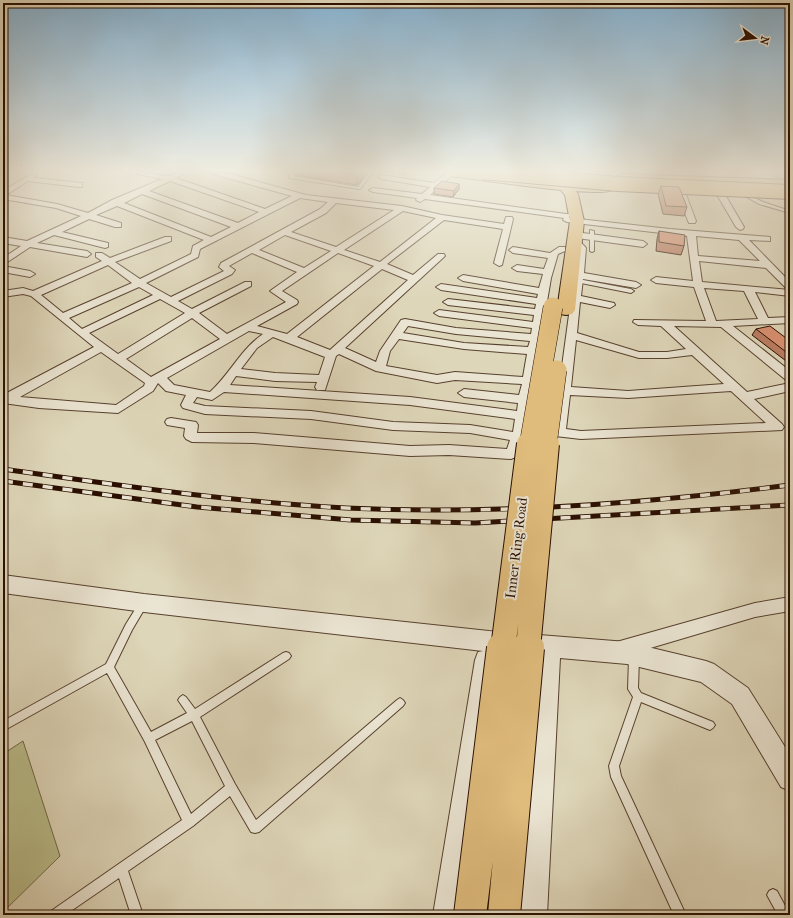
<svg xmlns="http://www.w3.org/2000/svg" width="793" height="918" viewBox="0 0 793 918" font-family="'IM FELL French Canon',serif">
<rect width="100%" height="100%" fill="#ded6b9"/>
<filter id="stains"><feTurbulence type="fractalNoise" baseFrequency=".005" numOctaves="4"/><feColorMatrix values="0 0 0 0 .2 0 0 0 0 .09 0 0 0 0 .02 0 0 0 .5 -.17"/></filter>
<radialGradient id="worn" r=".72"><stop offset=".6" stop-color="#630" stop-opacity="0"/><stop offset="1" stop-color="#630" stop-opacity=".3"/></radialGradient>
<path fill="#b9bc8a" stroke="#726645" d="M 23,741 L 60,856 L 3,912 L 3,754 Z"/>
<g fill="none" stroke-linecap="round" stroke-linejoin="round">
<path fill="#97b7b9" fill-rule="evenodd" d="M 769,172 L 782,172 L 790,178 L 790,187 L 786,186 Z"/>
<g stroke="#57412e" stroke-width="2">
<path id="service" d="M 294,172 L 298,172 L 293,176 L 358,187 L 369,172 L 373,172 L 360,189 L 359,189 L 289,178 L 289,176 Z
M 391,172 L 402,172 L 405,173 L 403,174 Z
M 743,193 L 745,193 L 763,202 L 790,211 L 790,213 L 759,204 L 743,195 Z
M 590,230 L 594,231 L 594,251 L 592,252 L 590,251 Z
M 578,279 L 631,289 L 634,291 L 631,293 L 576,282 L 575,281 Z
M 144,599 L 147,600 L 148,603 L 132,630 L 114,667 L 151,732 L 187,713 L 178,700 L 180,697 L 183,695 L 186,697 L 195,709 L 283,653 L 286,652 L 289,653 L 291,656 L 289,659 L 200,717 L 235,784 L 256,820 L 397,700 L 400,698 L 403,700 L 405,703 L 403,706 L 259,832 L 255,833 L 251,832 L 230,796 L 193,826 L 128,871 L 143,915 L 131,915 L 119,878 L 65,915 L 49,915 L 51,911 L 182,820 L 145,742 L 107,673 L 3,731 L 3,721 L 106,664 L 126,624 L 141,600 ZM 192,721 L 225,786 L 191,814 L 155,740 Z
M 634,654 L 637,655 L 639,658 L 638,688 L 641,693 L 713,722 L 715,725 L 713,728 L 710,730 L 641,702 L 619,766 L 621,776 L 686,915 L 674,915 L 611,777 L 609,766 L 633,697 L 628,689 L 629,658 L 631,655 Z
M 773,889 L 777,891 L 790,915 L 778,915 L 767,895 L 769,891 Z"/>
</g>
<g stroke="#57412e" stroke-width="2">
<path id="minor" d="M 137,172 C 147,172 159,176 168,176 C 174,175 179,172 186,172 L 176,178 L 265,209 L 292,196 L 213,174 L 213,172 L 223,172 L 306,195 L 402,206 L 442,215 L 504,224 L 506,217 L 512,217 L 513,219 L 502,265 L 499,266 L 494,263 L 503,229 L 444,220 L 387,264 L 413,275 L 438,254 L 444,254 L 445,256 L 345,348 L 376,362 L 380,351 L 401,320 L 405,319 L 456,328 L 531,334 L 532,328 L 439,316 L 434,313 L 439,310 L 533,322 L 534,315 L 448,305 L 443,302 L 448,299 L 535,309 L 536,304 L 441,290 L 436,287 L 441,284 L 537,298 L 538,294 L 463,281 L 458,278 L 463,275 L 539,288 L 543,274 L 517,271 L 512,268 L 517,265 L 544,269 L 548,258 L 513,253 L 509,250 L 513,247 L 550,253 L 559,247 L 565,247 L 565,251 L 558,254 L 551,278 L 524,437 L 516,457 L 511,459 L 449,455 L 410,456 L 254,443 L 192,442 L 186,439 L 184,436 L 185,428 L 167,425 L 165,422 L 167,419 L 171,418 L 196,422 L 198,425 L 197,433 L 254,433 L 410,446 L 449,445 L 507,449 L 510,440 L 470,433 L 393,430 L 311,419 L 205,414 L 183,408 L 181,405 L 186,395 L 166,391 L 158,383 L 153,391 L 118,413 L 39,408 L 3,403 L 3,395 L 94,347 L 31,296 L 23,294 L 3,297 L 3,291 L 23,288 L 33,291 L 102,261 L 96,257 L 96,253 L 102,253 L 110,258 L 165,237 L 171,237 L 171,241 L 115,262 L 140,279 L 191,254 L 193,246 L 204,240 L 117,206 L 96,215 L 121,223 L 121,227 L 115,227 L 89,219 L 62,232 L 108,243 L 108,247 L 105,248 L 54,235 L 37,243 L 87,251 L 91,254 L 87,257 L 30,247 L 3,265 L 3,258 L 21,246 L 3,243 L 3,237 L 27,241 L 81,216 L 56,208 L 3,199 L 3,191 L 33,173 L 37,175 L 34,178 L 82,183 L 82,187 L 79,187 L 28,181 L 6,195 L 57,204 L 88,213 L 112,200 L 162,179 L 137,174 ZM 170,181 L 259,212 L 238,223 L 149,191 ZM 142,194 L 231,227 L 211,237 L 124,203 ZM 300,198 L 328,202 L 320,209 L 221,263 L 219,267 L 224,271 L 171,297 L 146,283 L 198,257 L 200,249 ZM 336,203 L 394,210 L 336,247 L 291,232 L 326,213 ZM 403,211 L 436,218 L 380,262 L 344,250 ZM 285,235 L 331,251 L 304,268 L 259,250 ZM 252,253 L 297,272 L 270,291 L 286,302 L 227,334 L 199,313 L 251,286 L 251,282 L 245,282 L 192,309 L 178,301 L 232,274 L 235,270 L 229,266 ZM 338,253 L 374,266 L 287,334 L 257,326 L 297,304 L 298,302 L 297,300 L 282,291 ZM 108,265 L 132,283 L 63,313 L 41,295 ZM 382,269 L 408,280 L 330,350 L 297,337 ZM 139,287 L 153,295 L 82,329 L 69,318 ZM 160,299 L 185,313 L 118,354 L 89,333 ZM 192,318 L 220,339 L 151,377 L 126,359 ZM 408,326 L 456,334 L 530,341 L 528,347 L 464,343 L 403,333 ZM 249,331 L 263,334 C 240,350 230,374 210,392 L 174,385 L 167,378 ZM 273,337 L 325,357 L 319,375 L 275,373 L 241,369 L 257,348 ZM 399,339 L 464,349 L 527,354 L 523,377 L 455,372 L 437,375 L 386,366 L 390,351 ZM 101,352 L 145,383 L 144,386 L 116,405 L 20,397 ZM 339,354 L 376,371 L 437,383 L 455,380 L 522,384 L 519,395 L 464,389 L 458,393 L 464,397 L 518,403 L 517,411 L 410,397 L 230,385 L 236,376 L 275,381 L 317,382 L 315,387 L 317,390 L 325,390 L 336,356 ZM 224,392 L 410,405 L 515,419 L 513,432 L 470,425 L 393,422 L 311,411 L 205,406 L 193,403 L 197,397 L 212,400 Z
M 448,172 L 456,172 L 430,195 L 566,214 L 569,214 L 569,218 L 670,229 L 770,237 L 770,241 L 749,240 L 790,282 L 790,290 L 787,289 L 766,268 L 699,261 L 702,282 L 790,290 L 790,296 L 755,292 L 768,318 L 790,317 L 790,323 L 733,326 L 790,371 L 790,381 L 786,380 L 721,327 L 674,326 L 747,392 L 790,383 L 790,391 L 754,399 L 782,424 L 784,427 L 782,430 L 581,439 L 555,436 L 553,433 L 578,248 L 571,240 L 575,237 L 571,235 L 575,232 L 643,241 L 647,244 L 643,247 L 577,238 L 586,248 L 584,273 L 636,282 L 641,285 L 636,288 L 583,279 L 581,296 L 614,303 L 615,305 L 610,308 L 580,302 L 577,333 L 639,352 L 667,352 L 686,349 L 661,326 L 638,325 L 633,322 L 634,320 L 706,321 L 694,287 L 656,283 L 651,280 L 656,277 L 693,281 L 687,236 L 567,222 L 563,220 L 564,218 L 425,199 L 420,202 L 416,200 L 417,198 L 373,192 L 369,190 L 373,188 L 422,194 L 430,187 L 382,179 L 378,177 L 382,175 L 434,183 ZM 696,236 L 739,240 L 760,261 L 698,256 ZM 704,288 L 744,291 L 758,319 L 716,321 ZM 576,340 L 639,358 L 667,358 L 692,355 L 724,384 L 628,391 L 571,387 ZM 731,391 L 766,423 L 581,431 L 566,429 L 570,395 L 628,398 Z
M 678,190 L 685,192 L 696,221 L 695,223 L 689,223 L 688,221 L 677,192 Z
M 717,191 L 724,193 L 744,227 L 743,229 L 740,230 L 736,227 L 716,193 Z
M 3,266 L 30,271 L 35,274 L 30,277 L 3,272 Z
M 790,597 L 790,611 L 755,617 L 620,657 L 614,655 L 612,649 L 614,643 L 620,641 L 755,603 Z"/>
</g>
<g stroke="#57412e" stroke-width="2">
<path id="tertiary" d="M 3,575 L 144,594 L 489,631 L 627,642 L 706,661 L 714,664 L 748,688 L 790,755 L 790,791 L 781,787 L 732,704 L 701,682 L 627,664 L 560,658 L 547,915 L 519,915 L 538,656 L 492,652 L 497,660 L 461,915 L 433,915 L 475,660 L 478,652 L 483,651 L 144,612 L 3,593 Z"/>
</g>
<g stroke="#2a0f00" stroke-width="2">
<path id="primary" d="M 444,172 C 484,167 526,180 566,183 C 576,184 610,182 614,189 C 607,200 470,178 450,176 Z
M 621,174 L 790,180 L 790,188 L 617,181 L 615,178 Z"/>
</g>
<g stroke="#2a0f00" stroke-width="2">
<path id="trunk" d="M 546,172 L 558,172 L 578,194 L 584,221 L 575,310 L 572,314 L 566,315 L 560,314 L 557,310 L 570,221 L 565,195 Z"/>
</g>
<use href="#service" fill="#eae4d2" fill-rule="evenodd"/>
<use href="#minor" fill="#eae4d2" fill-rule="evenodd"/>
<use href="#tertiary" fill="#eae4d2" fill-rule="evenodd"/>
<use href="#primary" fill="#dfbb7c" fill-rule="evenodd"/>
<use href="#trunk" fill="#dfbb7c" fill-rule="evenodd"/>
<g stroke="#2a0f00" stroke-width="5">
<path id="rail" d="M 3,469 C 117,485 231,502 346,508 C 495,515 643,504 790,485
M 3,481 L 197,507 L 351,520 L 475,523 L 790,505"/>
</g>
<use href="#rail" stroke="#eae4d2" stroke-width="3.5" stroke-dasharray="10" stroke-linecap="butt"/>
<g stroke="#2a0f00" stroke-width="16" stroke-linecap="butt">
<path id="trunk-bridge-far3" d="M 483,172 L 618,184 L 790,192"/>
</g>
<g stroke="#2a0f00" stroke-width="20" stroke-linecap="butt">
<path id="trunk-bridge-far2" d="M 529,445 L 553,307
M 547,445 L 557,370"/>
</g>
<g stroke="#2a0f00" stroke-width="26" stroke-linecap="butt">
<path id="trunk-bridge-far1" d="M 503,649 L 529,444
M 528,649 L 547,444"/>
</g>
<g stroke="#2a0f00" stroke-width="34" stroke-linecap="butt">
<path id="trunk-bridge" d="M 470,915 L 503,648
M 504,915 L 528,648"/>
</g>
<use href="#trunk-bridge-far3" stroke="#dfbb7c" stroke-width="14"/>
<use href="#trunk-bridge-far2" stroke="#dfbb7c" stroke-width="19"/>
<use href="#trunk-bridge-far1" stroke="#dfbb7c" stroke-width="24"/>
<use href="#trunk-bridge" stroke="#dfbb7c" stroke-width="32"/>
</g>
<path fill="#bb7d62" stroke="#2a0f00" d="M 296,172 L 368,172 L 357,185 L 297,175 Z
M 459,184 L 459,189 L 453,197 L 434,194 L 434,188 Z
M 661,186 L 687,207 L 684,216 L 663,214 L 658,194 Z
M 659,231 L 684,246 L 681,255 L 656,251 L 657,239 Z
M 756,329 L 790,341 L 790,364 L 752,335 Z"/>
<path fill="#986650" stroke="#2a0f00" d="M 359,172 L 368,172 L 357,185 L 357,175 Z
M 459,184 L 459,189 L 453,197 L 454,191 Z"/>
<path fill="#d99172" stroke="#2a0f00" d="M 338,172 L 359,172 L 357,175 Z
M 442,181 L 459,184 L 454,191 L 434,188 Z
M 661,186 L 679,187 L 687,207 L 666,206 Z
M 659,231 L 685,235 L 684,246 L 659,242 Z
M 770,326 L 790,341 L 790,355 L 756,329 Z"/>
<linearGradient id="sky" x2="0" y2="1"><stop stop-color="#87b5d5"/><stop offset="0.57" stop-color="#f0ede0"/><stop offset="1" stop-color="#f0ede0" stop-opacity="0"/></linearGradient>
<rect width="793" height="300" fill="url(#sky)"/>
<g text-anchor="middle" stroke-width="4" stroke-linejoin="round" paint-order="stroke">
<g font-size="14" fill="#2a0f00" stroke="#eae4d2">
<text transform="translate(516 548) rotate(-83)" y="5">Inner Ring Road</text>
</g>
</g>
<rect width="793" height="918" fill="none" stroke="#ded6b9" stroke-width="16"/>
<rect x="4" y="4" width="785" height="910" fill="none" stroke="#2a0f00" stroke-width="2"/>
<rect x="8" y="8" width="777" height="902" fill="none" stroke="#2a0f00"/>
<g transform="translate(755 38) rotate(105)" stroke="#eae4d2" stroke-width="3" paint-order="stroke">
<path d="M0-3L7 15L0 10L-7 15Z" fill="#2a0f00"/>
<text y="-6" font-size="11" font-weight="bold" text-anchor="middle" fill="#2a0f00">N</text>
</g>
<rect width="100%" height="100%" filter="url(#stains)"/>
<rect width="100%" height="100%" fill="url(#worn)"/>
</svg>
